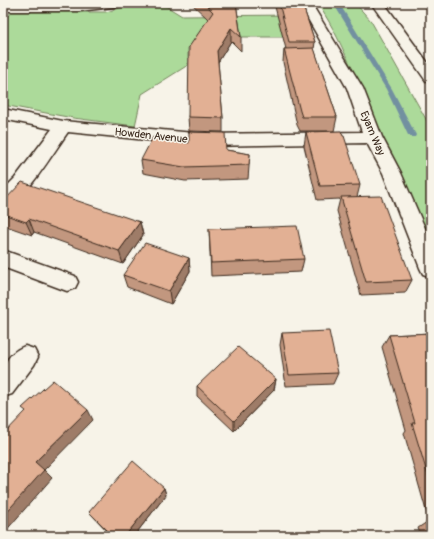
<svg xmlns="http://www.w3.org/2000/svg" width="434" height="539" viewBox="0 0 434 539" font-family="Pangolin,sans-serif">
<rect width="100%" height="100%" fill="#f7f3e8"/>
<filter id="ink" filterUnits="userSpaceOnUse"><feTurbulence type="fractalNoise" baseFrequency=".025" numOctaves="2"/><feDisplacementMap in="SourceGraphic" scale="8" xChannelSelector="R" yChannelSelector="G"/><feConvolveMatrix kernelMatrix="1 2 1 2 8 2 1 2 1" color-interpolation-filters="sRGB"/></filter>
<g filter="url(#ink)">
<path fill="#acda9a" stroke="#74825c" d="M 137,3 L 161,3 L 182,16 L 298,15 L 305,37 L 235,37 L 202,32 L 188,48 L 188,65 L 142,94 L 135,126 L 73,118 L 3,105 L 3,22 L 11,12 L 106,12 Z
M 317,3 L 355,3 L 371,21 L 431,128 L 431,255 C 405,195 383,134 355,75 C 343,50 333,25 317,3 Z"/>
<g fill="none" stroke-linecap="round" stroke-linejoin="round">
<path fill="#7290a0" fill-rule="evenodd" d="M 333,3 L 339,3 L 392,89 L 416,135 L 415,137 L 412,137 L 408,135 L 386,89 Z"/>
<g stroke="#3b2a1e" stroke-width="3">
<path id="minor" d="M 119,3 L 118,6 L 113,7 L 79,11 L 3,11 L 3,5 L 6,4 Z
M 299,3 L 311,3 L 363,88 L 382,137 L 401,173 L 431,242 L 431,277 L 423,274 L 420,268 L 383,173 L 367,143 L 205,146 L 68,132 C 54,151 24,203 3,209 L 3,190 L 15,178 L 52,129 L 3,119 L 3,109 L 63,121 L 205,134 L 362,132 L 347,88 Z
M 3,250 L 75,276 L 78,282 L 75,288 L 67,291 L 3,267 Z
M 25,346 L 34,349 L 38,357 L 34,365 L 12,394 L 3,397 C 3,374 0,356 25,346 Z"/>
</g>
<g stroke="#3b2a1e" stroke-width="3">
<path id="major" d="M 371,3 L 384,3 L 431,67 L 431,83 L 426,81 Z"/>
</g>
<use href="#minor" fill="#f7f3e8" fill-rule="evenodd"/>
<use href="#major" fill="#f7f3e8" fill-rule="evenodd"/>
</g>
<path fill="#c2977f" stroke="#3b2a1e" d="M 191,3 L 236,3 L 241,37 L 241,51 L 231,41 L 218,62 L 223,118 L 223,132 L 189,131 L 188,117 L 208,19 Z
M 274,3 L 302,3 L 315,42 L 314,49 L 337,117 L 334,131 L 300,131 L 297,125 L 283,62 L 284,49 L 286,49 Z
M 306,132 L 360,185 L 357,197 L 412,280 L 405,293 L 361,295 L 337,211 L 340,199 L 317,200 L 304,146 Z
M 226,150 L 250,154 L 248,179 L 185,181 L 143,173 L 141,160 Z
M 3,202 L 140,222 L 143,235 L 123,264 L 34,232 L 32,235 L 3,225 Z
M 209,229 L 304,259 L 301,272 L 211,276 Z
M 189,258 L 190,271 L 171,304 L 127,287 L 123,275 Z
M 282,333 L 338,373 L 333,384 L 286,386 L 280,345 Z
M 431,333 L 431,536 L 421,536 L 418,528 L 427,522 L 429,521 L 404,433 L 406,430 L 382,347 L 389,335 Z
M 276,379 L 274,390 L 234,431 L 197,396 L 197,386 Z
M 164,488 L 166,495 L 134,536 L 112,536 L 89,512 Z"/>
<path fill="#9e7b68" stroke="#3b2a1e" d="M 231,28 L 231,41 L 217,64 L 217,51 Z
M 29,219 L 34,232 L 32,235 L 26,222 Z
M 140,222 L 143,235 L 123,264 L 119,251 Z
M 189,258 L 190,271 L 171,304 L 169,291 Z
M 276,379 L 274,390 L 234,431 L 234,421 Z
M 88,410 L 93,420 L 44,470 L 52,478 L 3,534 L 3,516 L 35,462 Z
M 164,488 L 166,495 L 134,536 L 125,536 Z"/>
<path fill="#e2b094" stroke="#3b2a1e" d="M 204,3 L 236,3 L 241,37 L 231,28 L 217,51 L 223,118 L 188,117 L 189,47 L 213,12 Z
M 279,3 L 302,3 L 315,42 L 289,42 Z
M 314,48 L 337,117 L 302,117 L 300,111 L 284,49 Z
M 341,131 L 343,136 L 344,136 L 360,185 L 320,186 L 306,132 Z
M 189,132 L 225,133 L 226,150 L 250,154 L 249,165 L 184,167 L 141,160 L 153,137 L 189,143 Z
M 22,182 L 140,222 L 119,251 L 29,219 L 26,222 L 3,214 L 3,202 Z
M 381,196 L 412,280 L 366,282 L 341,197 Z
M 297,226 L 304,259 L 211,263 L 209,229 Z
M 145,243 L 189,258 L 169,291 L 123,275 Z
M 329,331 L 338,373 L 289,375 L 282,333 Z
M 431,333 L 431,486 L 412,423 L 415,423 L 389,335 Z
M 238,347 L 276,379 L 234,421 L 197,386 Z
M 53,380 L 88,410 L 35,462 L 44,470 L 3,516 L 3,435 L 26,411 L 22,408 Z
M 133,461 L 164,488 L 125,536 L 113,536 L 89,512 Z
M 431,521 L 431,530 L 427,522 Z
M 188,532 L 190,536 L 182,536 Z"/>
</g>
<g text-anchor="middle" stroke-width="3" stroke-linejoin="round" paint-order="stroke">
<g font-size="11" fill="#3b2a1e" stroke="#f7f3e8">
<text transform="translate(373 133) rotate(67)" y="4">Eyam Way</text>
<text transform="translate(151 135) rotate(6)" y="4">Howden Avenue</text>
</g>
</g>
<rect width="434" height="539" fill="none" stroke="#f7f3e8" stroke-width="16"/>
<rect x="8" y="8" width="418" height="523" fill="none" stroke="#3b2a1e" stroke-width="1.5" filter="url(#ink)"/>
</svg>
